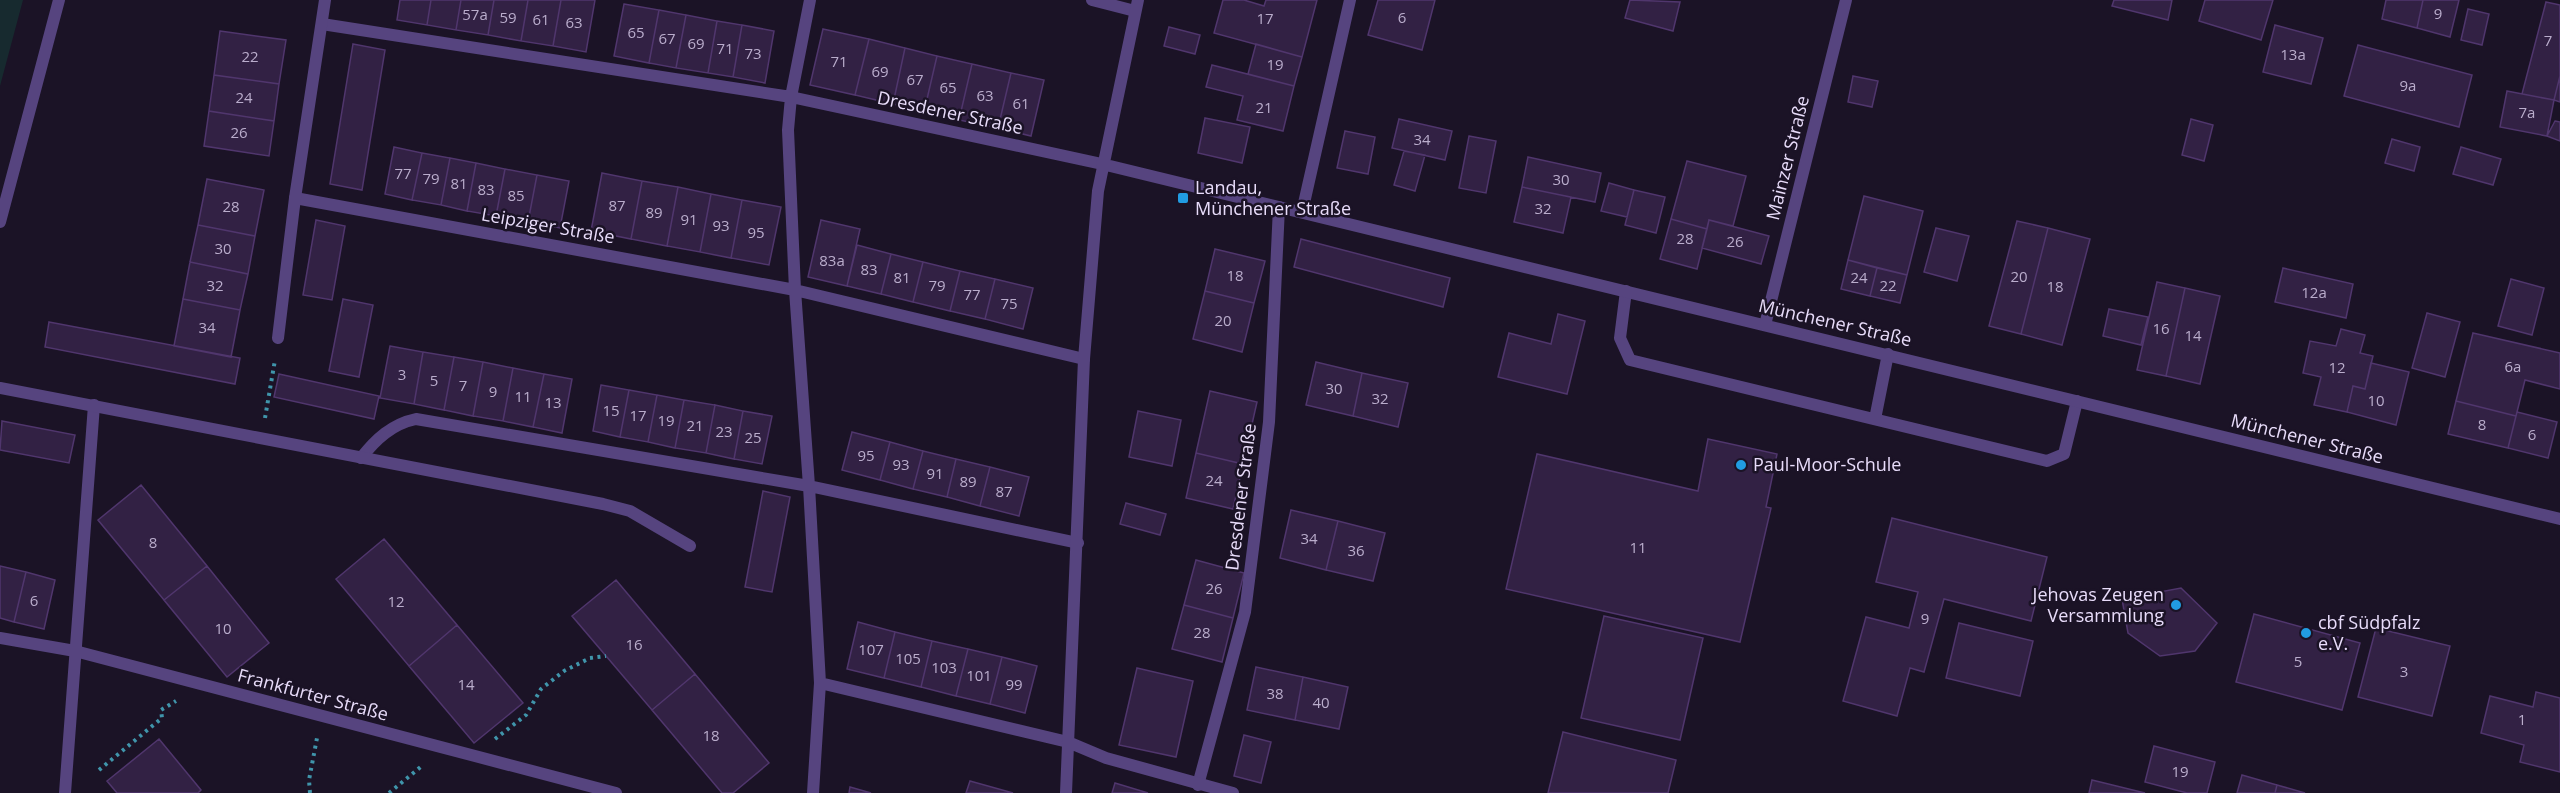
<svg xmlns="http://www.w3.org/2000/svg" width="2560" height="793" viewBox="0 0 2560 793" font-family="'Open Sans',sans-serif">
<rect width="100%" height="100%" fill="#1b1326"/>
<path fill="#172a2f" d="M 0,0 L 23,0 L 0,86 Z"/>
<path fill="#322144" stroke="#50366d" stroke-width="1.5" d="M 400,0 L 431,0 L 427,25 L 397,20 Z
M 431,0 L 461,0 L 456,30 L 427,25 Z
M 461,0 L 494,0 L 488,35 L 456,30 Z
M 494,0 L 528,0 L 521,41 L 488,35 Z
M 528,0 L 561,0 L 553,46 L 521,41 Z
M 561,0 L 595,0 L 586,52 L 553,46 Z
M 1223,0 L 1244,0 L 1264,6 L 1266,0 L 1317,0 L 1302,57 L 1214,33 Z
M 1378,0 L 1435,0 L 1422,50 L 1368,35 Z
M 1630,0 L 1680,2 L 1673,31 L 1625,18 Z
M 2114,0 L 2172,0 L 2168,20 L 2112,6 Z
M 2205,0 L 2273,0 L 2261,40 L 2199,21 Z
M 2386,0 L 2423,0 L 2417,28 L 2382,19 Z
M 2423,0 L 2459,0 L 2450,37 L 2417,28 Z
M 2546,2 L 2560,5 L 2560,76 L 2554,100 L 2522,94 Z
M 624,4 L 659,10 L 649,63 L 614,56 Z
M 2468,9 L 2489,14 L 2482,45 L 2461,40 Z
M 659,10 L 686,15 L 676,68 L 649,63 Z
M 686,15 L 717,21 L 708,73 L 676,68 Z
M 717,21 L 742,25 L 733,77 L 708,73 Z
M 742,25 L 774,31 L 765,83 L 733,77 Z
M 2275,25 L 2323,38 L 2311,84 L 2263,72 Z
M 1169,27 L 1200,35 L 1195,54 L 1164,46 Z
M 823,29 L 869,39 L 855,95 L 810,85 Z
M 220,31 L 286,40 L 279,84 L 214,75 Z
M 869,39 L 905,48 L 893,104 L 855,95 Z
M 353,44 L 385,50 L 362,190 L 330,184 Z
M 1256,44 L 1302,57 L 1294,86 L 1248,74 Z
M 2358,45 L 2472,75 L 2459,127 L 2344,96 Z
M 905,48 L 937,56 L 924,112 L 893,104 Z
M 937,56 L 972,64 L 959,120 L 924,112 Z
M 972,64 L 1011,73 L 998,128 L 959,120 Z
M 1212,65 L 1294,86 L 1283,131 L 1237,120 L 1243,96 L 1206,87 Z
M 1011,73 L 1044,80 L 1031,136 L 998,128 Z
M 214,75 L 279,84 L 274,121 L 209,111 Z
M 1853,76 L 1878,81 L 1872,107 L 1848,102 Z
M 2560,76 L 2560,102 L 2554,100 Z
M 2507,91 L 2554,100 L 2547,136 L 2500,127 Z
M 209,111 L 274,121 L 269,156 L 204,146 Z
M 1205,118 L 1250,127 L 1242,163 L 1198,153 Z
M 1399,119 L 1452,131 L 1445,160 L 1392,148 Z
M 2191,119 L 2213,125 L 2204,161 L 2182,155 Z
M 2555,121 L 2560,122 L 2560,141 L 2547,136 Z
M 1345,131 L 1375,137 L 1368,174 L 1337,168 Z
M 1469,136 L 1496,141 L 1486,193 L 1459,188 Z
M 2392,139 L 2420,147 L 2414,171 L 2385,163 Z
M 394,147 L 422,153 L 412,200 L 385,194 Z
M 2461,147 L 2501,159 L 2493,185 L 2453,174 Z
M 1404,151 L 1425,155 L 1415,191 L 1394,185 Z
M 422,153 L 450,158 L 441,205 L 412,200 Z
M 1528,157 L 1601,173 L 1595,202 L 1522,187 Z
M 450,158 L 476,163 L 467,211 L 441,205 Z
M 1687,161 L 1746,176 L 1733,226 L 1709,220 L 1707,229 L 1671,219 Z
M 476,163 L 505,169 L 496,216 L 467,211 Z
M 505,169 L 537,175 L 528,222 L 496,216 Z
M 602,173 L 642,181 L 631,239 L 591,231 Z
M 537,175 L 569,181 L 560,228 L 528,222 Z
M 207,179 L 264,190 L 255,236 L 198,225 Z
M 642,181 L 678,187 L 667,246 L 631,239 Z
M 1609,183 L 1634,190 L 1627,217 L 1601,211 Z
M 678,187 L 711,194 L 700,252 L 667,246 Z
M 1522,187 L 1571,197 L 1563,233 L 1514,222 Z
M 1634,190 L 1665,197 L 1656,233 L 1625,225 Z
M 711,194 L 742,200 L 731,258 L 700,252 Z
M 1864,196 L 1923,211 L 1907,275 L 1848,260 Z
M 742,200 L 781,207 L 769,265 L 731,258 Z
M 1671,219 L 1707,229 L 1697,269 L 1660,259 Z
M 316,220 L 345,226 L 332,300 L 303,295 Z
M 821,220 L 860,229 L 847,286 L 808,277 Z
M 1709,220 L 1769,236 L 1761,264 L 1702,248 Z
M 2017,221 L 2048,228 L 2021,334 L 1989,326 Z
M 198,225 L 255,236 L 248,274 L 190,262 Z
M 1936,228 L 1969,236 L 1957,281 L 1924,272 Z
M 2048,228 L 2090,239 L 2062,345 L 2021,334 Z
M 1301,239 L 1450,278 L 1443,307 L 1294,267 Z
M 857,245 L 891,254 L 881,294 L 847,286 Z
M 1215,249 L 1265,261 L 1254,303 L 1205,291 Z
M 891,254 L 923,262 L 913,302 L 881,294 Z
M 1848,260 L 1877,268 L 1870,296 L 1841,289 Z
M 190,262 L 248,274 L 240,310 L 183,299 Z
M 923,262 L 960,271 L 950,311 L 913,302 Z
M 1877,268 L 1907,275 L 1900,303 L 1870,296 Z
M 2283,268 L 2353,284 L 2346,318 L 2275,302 Z
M 960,271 L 995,279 L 985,319 L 950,311 Z
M 995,279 L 1033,288 L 1023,329 L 985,319 Z
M 2511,279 L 2544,288 L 2532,335 L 2498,326 Z
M 2157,282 L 2185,288 L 2166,376 L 2137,370 Z
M 2185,288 L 2220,296 L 2200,384 L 2166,376 Z
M 1205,291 L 1254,303 L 1242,352 L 1193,339 Z
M 183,299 L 240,310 L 231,357 L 174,346 Z
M 343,299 L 373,305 L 359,377 L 329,371 Z
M 2109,309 L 2148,317 L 2141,345 L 2103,336 Z
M 2427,313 L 2460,322 L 2445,377 L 2412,368 Z
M 1558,314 L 1585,321 L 1567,394 L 1498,377 L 1509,333 L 1551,344 Z
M 49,322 L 240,358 L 235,384 L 45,347 Z
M 2341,329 L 2365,335 L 2360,353 L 2373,356 L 2365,389 L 2353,386 L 2347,412 L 2314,405 L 2321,377 L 2303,373 L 2310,341 L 2336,346 Z
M 2473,333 L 2560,353 L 2560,389 L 2525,380 L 2516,416 L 2456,401 Z
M 390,346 L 423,352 L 414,404 L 380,398 Z
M 423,352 L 454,357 L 444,410 L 414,404 Z
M 454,357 L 483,362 L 473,416 L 444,410 Z
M 483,362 L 513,368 L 503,421 L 473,416 Z
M 1316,362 L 1362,373 L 1353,416 L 1306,405 Z
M 2371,363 L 2409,372 L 2396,425 L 2347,412 L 2353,386 L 2365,389 Z
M 513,368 L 544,374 L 533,427 L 503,421 Z
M 1362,373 L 1408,383 L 1398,427 L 1353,416 Z
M 279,374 L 379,396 L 374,419 L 274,397 Z
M 544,374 L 572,379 L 562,433 L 533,427 Z
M 601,385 L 629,390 L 620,437 L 593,431 Z
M 629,390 L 657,395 L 648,442 L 620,437 Z
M 1210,391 L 1257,402 L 1243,464 L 1196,453 Z
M 657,395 L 684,400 L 675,448 L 648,442 Z
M 684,400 L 715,405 L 706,453 L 675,448 Z
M 2456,401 L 2516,416 L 2508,448 L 2448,434 Z
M 715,405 L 743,411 L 734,459 L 706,453 Z
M 743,411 L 772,416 L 762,464 L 734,459 Z
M 1138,411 L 1181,420 L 1172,466 L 1129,457 Z
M 2517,412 L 2557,422 L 2548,458 L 2508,448 Z
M 2,421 L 75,435 L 69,463 L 0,450 Z
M 852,432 L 890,442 L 880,480 L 842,470 Z
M 1708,439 L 1777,454 L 1766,507 L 1771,508 L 1740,642 L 1506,589 L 1537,454 L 1698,491 Z
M 890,442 L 923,451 L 913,489 L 880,480 Z
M 923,451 L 956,459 L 947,497 L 913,489 Z
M 1196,453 L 1243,464 L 1233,509 L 1186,498 Z
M 956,459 L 990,467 L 980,506 L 947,497 Z
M 990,467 L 1029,477 L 1019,516 L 980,506 Z
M 141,485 L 207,566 L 164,600 L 98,520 Z
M 763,491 L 790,497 L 772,592 L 745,587 Z
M 1126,503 L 1166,514 L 1160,535 L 1120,524 Z
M 1291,510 L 1338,521 L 1326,570 L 1280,558 Z
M 1892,518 L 2047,557 L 2031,621 L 1944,599 L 1924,672 L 1910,668 L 1897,716 L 1843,701 L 1866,617 L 1909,628 L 1918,592 L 1876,582 Z
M 1338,521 L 1385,533 L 1373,581 L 1326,570 Z
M 384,539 L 457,625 L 409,666 L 336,579 Z
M 1196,560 L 1244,573 L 1233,618 L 1184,605 Z
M 0,566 L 26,572 L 14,622 L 0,618 Z
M 207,566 L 269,643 L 227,677 L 164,600 Z
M 26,572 L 55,580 L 44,629 L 14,622 Z
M 616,580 L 695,674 L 652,710 L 572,616 Z
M 2181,588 L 2217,623 L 2195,651 L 2160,656 L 2128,633 L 2122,599 Z
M 1184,605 L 1233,618 L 1222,662 L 1172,649 Z
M 2254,614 L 2360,643 L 2342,710 L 2236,682 Z
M 1604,616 L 1703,638 L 1680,740 L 1581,718 Z
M 858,622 L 895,632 L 884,678 L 847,669 Z
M 1959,623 L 2033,641 L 2020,696 L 1946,678 Z
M 457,625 L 523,703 L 474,743 L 409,666 Z
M 2376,628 L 2450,646 L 2432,716 L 2358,697 Z
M 895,632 L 932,641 L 921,687 L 884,678 Z
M 932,641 L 968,649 L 956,696 L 921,687 Z
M 968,649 L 1002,657 L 990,704 L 956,696 Z
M 1002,657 L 1037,666 L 1025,713 L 990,704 Z
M 1256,667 L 1303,677 L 1295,720 L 1247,710 Z
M 1137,668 L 1193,681 L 1176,757 L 1119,745 Z
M 695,674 L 769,763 L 733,793 L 722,793 L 652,710 Z
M 1303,677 L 1348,687 L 1339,729 L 1295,720 Z
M 2536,692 L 2560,698 L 2560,772 L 2520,762 L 2524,745 L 2481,733 L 2490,696 L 2533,707 Z
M 1563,732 L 1676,760 L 1668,793 L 1548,793 Z
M 1244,735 L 1271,742 L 1261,783 L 1234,776 Z
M 159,739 L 201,790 L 198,793 L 117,793 L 107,781 Z
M 2154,746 L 2215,762 L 2207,793 L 2187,793 L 2145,782 Z
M 2242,775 L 2277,785 L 2275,793 L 2237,793 Z
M 2092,780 L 2145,793 L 2089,793 Z
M 970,781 L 1013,793 L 966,793 Z
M 1115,783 L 1148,793 L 1112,793 Z
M 2277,785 L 2305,793 L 2275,793 Z
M 850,787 L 871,793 L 849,793 Z"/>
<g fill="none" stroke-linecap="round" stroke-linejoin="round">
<path stroke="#4095ab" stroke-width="4" stroke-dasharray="3 4.5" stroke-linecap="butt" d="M 265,418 L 275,360
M 495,739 L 526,715 L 541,689 L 564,671 L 590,658 L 606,656
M 99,770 L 162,718 L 161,710 L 176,701
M 310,793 L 309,780 L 317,738
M 389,793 L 423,765"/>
<path stroke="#56447f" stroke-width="12" d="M 810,0 L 791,97 L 788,130 L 795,290 L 809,486 L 820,683 L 813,793
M 1092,0 L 1135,11
M 322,24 L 791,97 L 1102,164
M 295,198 L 795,290 L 1084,359
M 1626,291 L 1620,338 L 1630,360 L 2047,461 L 2064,454 L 2077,401
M 1875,419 L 1888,354
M 361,458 C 376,439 392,424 416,419 L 809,486 L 1078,543
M 0,638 L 75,651 L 616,793
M 820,683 L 1068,742
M 1198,785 L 1245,612 L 1269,422 L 1279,207
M 65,793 L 94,405"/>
<path stroke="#56447f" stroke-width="12" d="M 1102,164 L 2560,519
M 1302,212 L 1350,0
M 0,222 L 59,0
M 1765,325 L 1846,0
M 278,338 L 295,198 L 325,0
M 0,388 L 603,504 L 630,511 L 690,546
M 1068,742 L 1106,758 L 1233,793
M 1066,793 L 1084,359 L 1098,191 L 1138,0"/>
</g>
<g fill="#219ce2" stroke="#1b1326" stroke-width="2">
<rect x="1177" y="192" width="12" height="12" rx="3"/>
<circle cx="1741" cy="465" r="6"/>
<circle cx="2176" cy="605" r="6"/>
<circle cx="2306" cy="633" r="6"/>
</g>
<g text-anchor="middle" stroke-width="5" stroke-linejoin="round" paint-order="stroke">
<g font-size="15" fill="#baadcc">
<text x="2438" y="19">9</text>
<text x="475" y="20">57a</text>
<text x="508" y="23">59</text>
<text x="1402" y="23">6</text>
<text x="1265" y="24">17</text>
<text x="541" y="25">61</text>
<text x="574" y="28">63</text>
<text x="636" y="38">65</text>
<text x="667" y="44">67</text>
<text x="2548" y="46">7</text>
<text x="696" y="49">69</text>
<text x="725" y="54">71</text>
<text x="753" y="59">73</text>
<text x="2293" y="60">13a</text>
<text x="250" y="62">22</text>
<text x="839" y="67">71</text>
<text x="1275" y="70">19</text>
<text x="880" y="77">69</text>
<text x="915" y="85">67</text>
<text x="2408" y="91">9a</text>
<text x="948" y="93">65</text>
<text x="985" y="101">63</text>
<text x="244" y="103">24</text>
<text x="1021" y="109">61</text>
<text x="1264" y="113">21</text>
<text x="2527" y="118">7a</text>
<text x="239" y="138">26</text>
<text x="1422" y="145">34</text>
<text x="403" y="179">77</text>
<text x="431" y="184">79</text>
<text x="1561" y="185">30</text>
<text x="459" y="189">81</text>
<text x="486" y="195">83</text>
<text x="516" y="201">85</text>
<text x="617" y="211">87</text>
<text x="231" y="212">28</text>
<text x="1543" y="214">32</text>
<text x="654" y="218">89</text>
<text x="689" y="225">91</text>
<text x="721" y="231">93</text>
<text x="756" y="238">95</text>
<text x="1685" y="244">28</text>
<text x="1735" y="247">26</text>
<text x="223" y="254">30</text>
<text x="832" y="266">83a</text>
<text x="869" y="275">83</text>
<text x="1235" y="281">18</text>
<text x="2019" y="282">20</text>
<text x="902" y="283">81</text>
<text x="1859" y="283">24</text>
<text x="215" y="291">32</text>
<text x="937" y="291">79</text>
<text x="1888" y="291">22</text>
<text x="2055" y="292">18</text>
<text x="2314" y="298">12a</text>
<text x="972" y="300">77</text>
<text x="1009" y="309">75</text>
<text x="1223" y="326">20</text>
<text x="207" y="333">34</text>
<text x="2161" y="334">16</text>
<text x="2193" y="341">14</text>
<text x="2513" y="372">6a</text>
<text x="2337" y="373">12</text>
<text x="402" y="380">3</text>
<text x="434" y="386">5</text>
<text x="463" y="391">7</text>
<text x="1334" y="394">30</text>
<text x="493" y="397">9</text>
<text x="523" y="402">11</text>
<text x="1380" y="404">32</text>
<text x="2376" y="406">10</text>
<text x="553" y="408">13</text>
<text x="611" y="416">15</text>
<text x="638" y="421">17</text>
<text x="666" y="426">19</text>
<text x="2482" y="430">8</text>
<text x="695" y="431">21</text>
<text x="724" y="437">23</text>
<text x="2532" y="440">6</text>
<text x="753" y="443">25</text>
<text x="866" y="461">95</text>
<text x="901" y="470">93</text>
<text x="935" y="479">91</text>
<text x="1214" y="486">24</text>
<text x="968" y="487">89</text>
<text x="1004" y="497">87</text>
<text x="1309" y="544">34</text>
<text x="153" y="548">8</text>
<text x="1638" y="553">11</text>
<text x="1356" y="556">36</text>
<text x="1214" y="594">26</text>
<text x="34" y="606">6</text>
<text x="396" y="607">12</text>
<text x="1925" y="624">9</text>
<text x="223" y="634">10</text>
<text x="1202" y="638">28</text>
<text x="634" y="650">16</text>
<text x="871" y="655">107</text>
<text x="908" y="664">105</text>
<text x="2298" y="667">5</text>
<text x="944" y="673">103</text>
<text x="2404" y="677">3</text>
<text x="979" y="681">101</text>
<text x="466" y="690">14</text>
<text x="1014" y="690">99</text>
<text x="1275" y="699">38</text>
<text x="1321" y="708">40</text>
<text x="2522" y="725">1</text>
<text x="711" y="741">18</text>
<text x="2180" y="777">19</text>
</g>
<g font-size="18" fill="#e8dcfa" stroke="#1b1326">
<text transform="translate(950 113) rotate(12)" y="6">Dresdener Straße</text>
<text transform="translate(1788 158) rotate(-76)" y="6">Mainzer Straße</text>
<text transform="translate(548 226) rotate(10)" y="6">Leipziger Straße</text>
<text transform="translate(1835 323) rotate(13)" y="6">Münchener Straße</text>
<text transform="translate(2307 439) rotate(14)" y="6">Münchener Straße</text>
<text transform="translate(1241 497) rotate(-83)" y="6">Dresdener Straße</text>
<text transform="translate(313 695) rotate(15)" y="6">Frankfurter Straße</text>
</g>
<g font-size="18" fill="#e8dcfa" stroke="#1b1326" text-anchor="start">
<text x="1195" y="194">Landau,<tspan x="1195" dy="21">Münchener Straße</tspan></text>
<text x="1753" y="471">Paul-Moor-Schule</text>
<text x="2164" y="601" text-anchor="end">Jehovas Zeugen<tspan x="2164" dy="21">Versammlung</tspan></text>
<text x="2318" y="629">cbf Südpfalz<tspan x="2318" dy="21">e.V.</tspan></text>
</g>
</g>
</svg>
